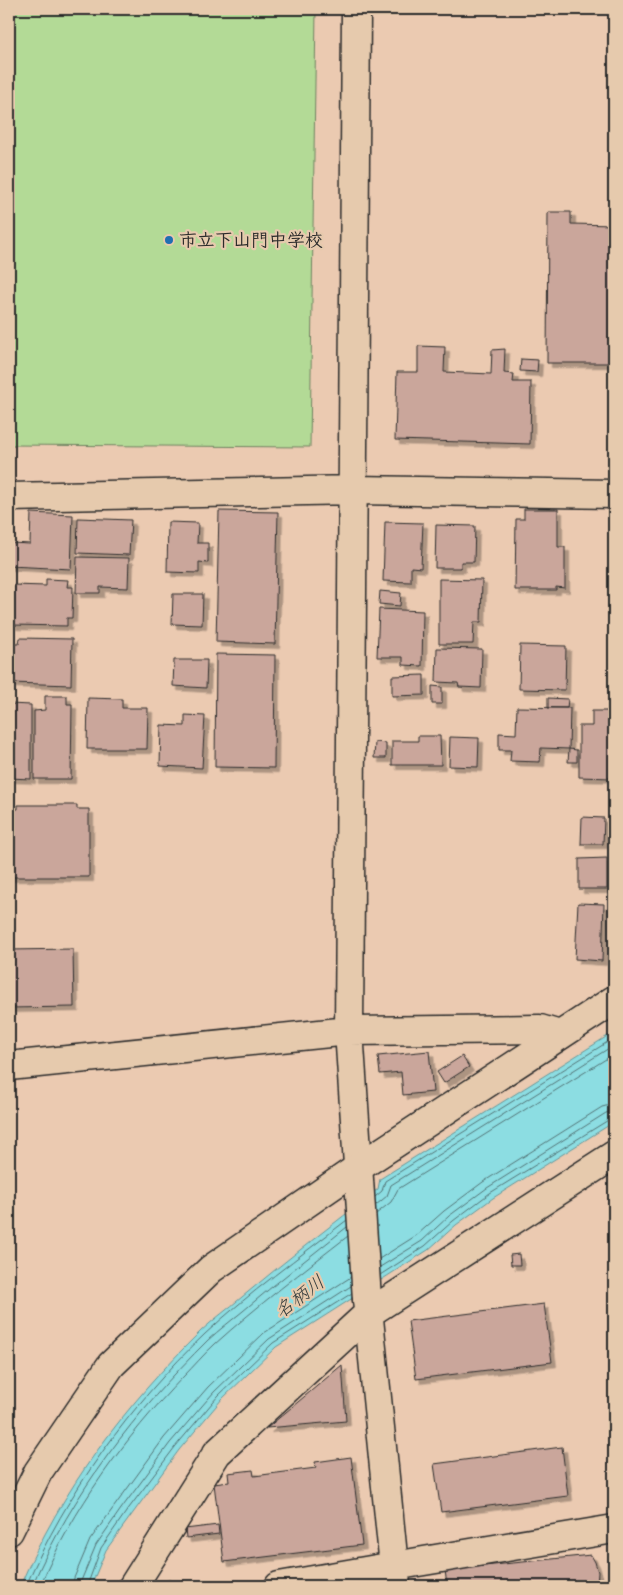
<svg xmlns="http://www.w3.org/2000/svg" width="623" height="1595" viewBox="0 0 623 1595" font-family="Dekko,'Klee One',sans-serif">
<defs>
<filter id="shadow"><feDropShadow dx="4.5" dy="4.5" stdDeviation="0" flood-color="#0004"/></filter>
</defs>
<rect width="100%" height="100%" fill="#ebcab1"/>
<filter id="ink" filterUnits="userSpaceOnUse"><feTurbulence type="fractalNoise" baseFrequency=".02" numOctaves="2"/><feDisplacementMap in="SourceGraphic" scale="10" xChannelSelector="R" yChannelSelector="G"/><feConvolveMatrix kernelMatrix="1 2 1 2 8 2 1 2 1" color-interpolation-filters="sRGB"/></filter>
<g filter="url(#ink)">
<path fill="#b3da96" stroke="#6f8260" d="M 9,9 L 316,9 L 310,447 L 9,445 Z"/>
<path fill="#8cdde2" stroke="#659699" d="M 614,1032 L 614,1122 L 493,1198 L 456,1225 L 428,1250 L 276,1347 L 222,1399 L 179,1450 L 106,1550 L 91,1586 L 20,1586 C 61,1490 126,1404 201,1331 C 214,1319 228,1309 242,1297 C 286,1260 332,1225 378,1189 L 380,1179 Z"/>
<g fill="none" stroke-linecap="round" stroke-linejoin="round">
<path stroke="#527274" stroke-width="1" d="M 375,1197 L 382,1191 L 385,1181 L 614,1038
M 376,1205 L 387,1196 L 391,1185 L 614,1045
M 376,1214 L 391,1202 L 398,1189 L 614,1054
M 379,1259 L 417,1235 L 444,1211 L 483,1182 L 602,1107 L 614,1104
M 380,1267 L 422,1241 L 449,1216 L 487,1188 L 606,1113 L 614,1111
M 380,1275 L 425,1246 L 453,1221 L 490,1193 L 610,1119 L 614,1118
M 26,1586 C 65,1494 132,1403 205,1334 C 249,1293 299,1257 347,1220
M 32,1586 C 72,1493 136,1411 208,1340 C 219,1330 232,1320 243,1311 C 277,1282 312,1255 347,1227
M 40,1586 C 73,1508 125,1438 183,1377 C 194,1366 204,1354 215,1344 C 257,1306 303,1271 348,1236
M 73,1586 L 74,1578 L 90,1540 L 164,1438 L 208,1387 L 264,1333 L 351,1277
M 81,1586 L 81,1581 L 96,1545 L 121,1509 L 170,1443 L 214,1392 L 269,1339 L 351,1286
M 87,1586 L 101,1548 L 126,1512 L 175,1447 L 218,1396 L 273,1343 L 352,1293"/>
</g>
<path fill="#caa69b" stroke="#2b2b2b" filter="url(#shadow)" d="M 548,212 L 571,212 L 571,224 L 614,225 L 614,363 L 547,363 Z
M 418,346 L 445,347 L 444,372 L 491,374 L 492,350 L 505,349 L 504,373 L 514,374 L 513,382 L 531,382 L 530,444 L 395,440 L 397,372 L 418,372 Z
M 521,359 L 538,360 L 537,372 L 520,371 Z
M 524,509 L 558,509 L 558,547 L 565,547 L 565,588 L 556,587 L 556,590 L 515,590 L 516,519 L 524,519 Z
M 219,511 L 278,512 L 275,644 L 216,642 Z
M 31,513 L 73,515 L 71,569 L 9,566 L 10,543 L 30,544 Z
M 78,518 L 131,520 L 129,555 L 77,553 Z
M 168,522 L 198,523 L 197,543 L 208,543 L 208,563 L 199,562 L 199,573 L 167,572 Z
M 385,522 L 423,523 L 421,568 L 411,567 L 411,582 L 383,581 Z
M 436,525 L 475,526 L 474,562 L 461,562 L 461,568 L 435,568 Z
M 77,557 L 129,558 L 128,588 L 100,587 L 100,593 L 76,593 Z
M 46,579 L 68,580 L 67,587 L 73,587 L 72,618 L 67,618 L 67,626 L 12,625 L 13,585 L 46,586 Z
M 439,579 L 482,580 L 481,622 L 474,622 L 473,644 L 439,644 Z
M 380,591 L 401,593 L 400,606 L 379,604 Z
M 173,594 L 203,594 L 202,625 L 172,624 Z
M 379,609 L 423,611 L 422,666 L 403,665 L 403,657 L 377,657 Z
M 20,638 L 72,639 L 71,685 L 11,683 L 12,644 L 19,644 Z
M 520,645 L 566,646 L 565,690 L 519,689 Z
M 437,648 L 482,649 L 481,688 L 459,687 L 458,683 L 436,682 Z
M 216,654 L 275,655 L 274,768 L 215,767 Z
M 174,660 L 207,660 L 206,688 L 173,686 Z
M 424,675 L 424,695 L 392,696 L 392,676 Z
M 432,686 L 442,687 L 442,704 L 432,704 Z
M 45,696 L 67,696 L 67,704 L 72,704 L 71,779 L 34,779 L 34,711 L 45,710 Z
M 88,698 L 122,699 L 122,708 L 148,708 L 147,749 L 87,749 Z
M 548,698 L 568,699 L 567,708 L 548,708 Z
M 9,704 L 31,705 L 31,779 L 9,778 Z
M 517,707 L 570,708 L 569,749 L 541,748 L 540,762 L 510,761 L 511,750 L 499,750 L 499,733 L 516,734 Z
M 592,711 L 614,711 L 614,767 L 612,767 L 611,778 L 579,777 L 579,726 L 592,726 Z
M 185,715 L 205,716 L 202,768 L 160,766 L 161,725 L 185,726 Z
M 418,736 L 440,736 L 441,765 L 392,765 L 392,741 L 418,741 Z
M 450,737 L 479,738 L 478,767 L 449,766 Z
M 375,742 L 386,743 L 386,758 L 374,758 Z
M 569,749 L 577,750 L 577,762 L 568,762 Z
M 18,805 L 77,805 L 77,809 L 89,809 L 89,877 L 9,877 L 9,809 L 18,809 Z
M 582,817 L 604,818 L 603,844 L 581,844 Z
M 607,858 L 607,889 L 579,889 L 579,859 Z
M 578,903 L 604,904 L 602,961 L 575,959 Z
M 73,949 L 74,1007 L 9,1008 L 9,950 Z
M 429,1051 L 433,1092 L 403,1095 L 401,1072 L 380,1074 L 378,1056 Z
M 462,1056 L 469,1067 L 444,1083 L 437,1072 Z
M 519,1254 L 520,1265 L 511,1265 L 510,1255 Z
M 544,1304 L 552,1362 L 416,1379 L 408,1321 Z
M 342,1365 L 346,1421 L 267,1428 Z
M 562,1447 L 568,1496 L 441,1512 L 434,1464 Z
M 351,1457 L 362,1545 L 224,1562 L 214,1484 L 229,1482 L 228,1473 L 253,1470 L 254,1476 L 316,1468 L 315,1462 Z
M 218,1525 L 219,1534 L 186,1538 L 185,1529 Z
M 591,1555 L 595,1562 L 598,1572 L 597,1586 L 447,1586 L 445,1570 Z
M 170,1580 L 171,1586 L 158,1586 L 157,1582 Z"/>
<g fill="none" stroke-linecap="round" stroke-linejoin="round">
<g stroke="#2b2b2b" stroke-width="31">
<path id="minor" d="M 356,9 L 349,1031 L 367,1299
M 9,497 L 354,490 L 614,494
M 9,1066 L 349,1031 L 540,1029 L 560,1035
M 279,1586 L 394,1566"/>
</g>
<g stroke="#2b2b2b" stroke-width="31">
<path id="tertiary" d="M 367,1299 L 396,1586
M 9,1531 L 38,1472 L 111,1365 L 211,1269 L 359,1167 L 614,1000
M 394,1566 L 614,1529
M 133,1586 L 217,1453 L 369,1313 L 614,1155"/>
</g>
<use href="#minor" stroke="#e6caad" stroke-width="28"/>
<use href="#tertiary" stroke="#e6caad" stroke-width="28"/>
</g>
</g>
<circle fill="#1f6fb2" stroke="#e6caad" stroke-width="2" cx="169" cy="240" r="5"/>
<g text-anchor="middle" stroke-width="4.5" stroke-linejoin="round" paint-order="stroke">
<g font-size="18" font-weight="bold" fill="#2b2b2b" stroke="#e6caad" text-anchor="start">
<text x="179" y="246">市立下山門中学校</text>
</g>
<g font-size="19" font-style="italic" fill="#353d3d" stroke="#e6caad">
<text transform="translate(299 1296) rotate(-37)" y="7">名柄川</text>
</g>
</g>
<rect width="623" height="1595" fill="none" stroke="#e6caad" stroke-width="30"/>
<rect x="15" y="15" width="593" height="1565" fill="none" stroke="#2b2b2b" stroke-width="2" filter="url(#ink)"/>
</svg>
